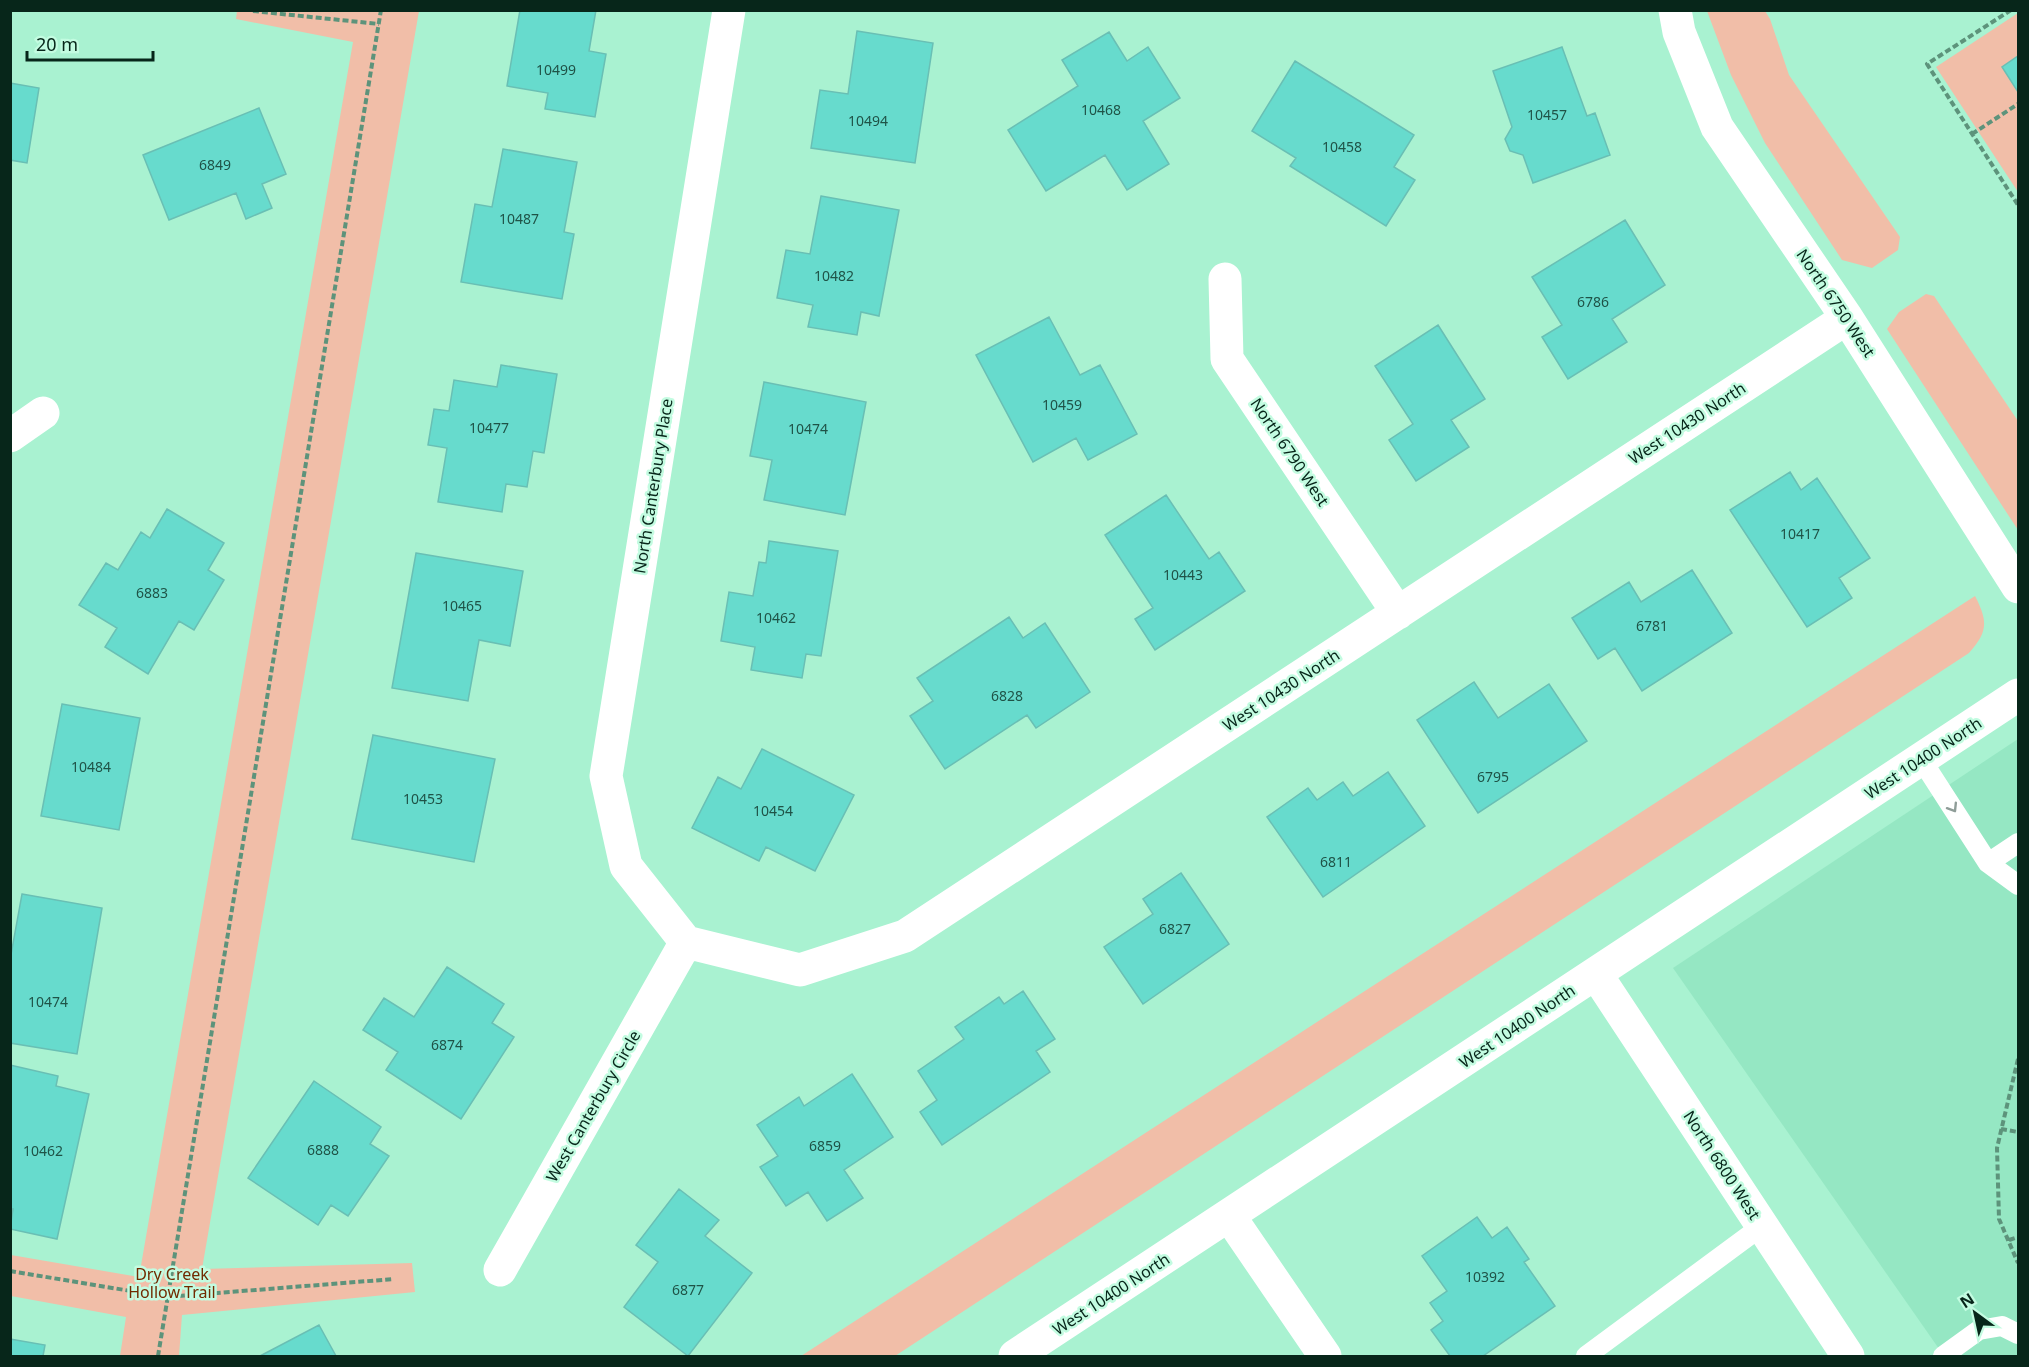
<svg xmlns="http://www.w3.org/2000/svg" width="2029" height="1367" viewBox="0 0 2029 1367" font-family="'Noto Sans',sans-serif">
<rect width="100%" height="100%" fill="#a9f2d1"/>
<path fill="#95e7c3" d="M 2018,739 L 2018,1356 L 1944,1356 L 1673,968 Z"/>
<path fill="#f1bea8" d="M 237,11 L 419,11 L 202,1269 L 412,1263 L 415,1292 L 182,1315 L 179,1356 L 120,1356 L 126,1317 L 11,1296 L 11,1255 L 139,1277 L 353,42 L 236,19 Z
M 1707,11 L 1765,11 L 1770,19 L 1789,75 L 1900,237 L 1898,250 L 1872,268 L 1842,260 L 1765,143 L 1731,75 Z
M 2018,13 L 2018,192 L 1936,67 Z
M 1926,294 L 1934,296 L 2018,421 L 2018,530 L 1887,329 L 1899,312 Z
M 1975,596 C 1988,621 1988,632 1969,653 L 895,1356 L 801,1356 Z"/>
<path fill="#67dbcd" stroke="#69bfb4" stroke-width="1.5" d="M 520,10 L 596,10 L 589,51 L 606,54 L 595,117 L 545,109 L 548,93 L 507,86 Z
M 857,31 L 933,43 L 915,163 L 811,148 L 820,90 L 848,94 Z
M 1109,32 L 1127,61 L 1148,47 L 1180,98 L 1143,121 L 1169,164 L 1127,190 L 1105,155 L 1046,191 L 1008,130 L 1078,86 L 1062,60 Z
M 1562,47 L 1587,116 L 1595,113 L 1610,155 L 1533,183 L 1523,155 L 1510,151 L 1505,139 L 1512,127 L 1493,71 Z
M 2018,56 L 2018,92 L 2002,67 Z
M 1295,61 L 1414,135 L 1394,167 L 1415,180 L 1386,226 L 1290,166 L 1296,158 L 1252,131 Z
M 10,83 L 39,88 L 27,163 L 10,160 Z
M 259,108 L 286,174 L 262,184 L 272,208 L 246,219 L 236,193 L 169,220 L 143,155 Z
M 503,149 L 577,162 L 564,232 L 574,234 L 562,299 L 461,282 L 475,204 L 492,207 Z
M 821,196 L 899,210 L 879,316 L 861,312 L 857,335 L 808,327 L 813,305 L 777,298 L 786,250 L 810,254 Z
M 1625,220 L 1665,285 L 1612,319 L 1627,342 L 1568,379 L 1542,337 L 1562,325 L 1532,277 Z
M 1049,317 L 1080,375 L 1100,365 L 1137,434 L 1088,460 L 1076,438 L 1033,462 L 976,355 Z
M 1438,325 L 1485,399 L 1451,420 L 1469,447 L 1416,481 L 1389,440 L 1413,424 L 1375,366 Z
M 501,365 L 557,374 L 544,453 L 533,451 L 527,487 L 506,484 L 502,512 L 438,502 L 447,448 L 428,445 L 434,409 L 449,411 L 454,380 L 497,387 Z
M 764,382 L 866,402 L 845,515 L 764,500 L 772,460 L 750,456 Z
M 1790,472 L 1801,490 L 1817,478 L 1870,558 L 1839,578 L 1852,598 L 1807,627 L 1730,510 Z
M 1166,495 L 1209,559 L 1219,552 L 1245,591 L 1155,650 L 1135,619 L 1153,608 L 1105,535 Z
M 167,509 L 224,543 L 208,570 L 224,580 L 194,630 L 179,621 L 148,674 L 105,647 L 117,628 L 79,605 L 106,563 L 118,570 L 141,532 L 150,538 Z
M 769,541 L 838,551 L 821,656 L 806,654 L 802,678 L 751,670 L 755,647 L 721,641 L 729,592 L 753,596 L 759,562 L 766,563 Z
M 416,553 L 523,571 L 510,646 L 479,640 L 468,701 L 392,688 Z
M 1692,570 L 1732,633 L 1642,691 L 1615,648 L 1598,659 L 1572,618 L 1629,582 L 1641,602 Z
M 1009,617 L 1023,638 L 1045,623 L 1090,692 L 1036,728 L 1027,715 L 945,769 L 910,716 L 933,701 L 917,678 Z
M 1474,682 L 1498,718 L 1549,684 L 1587,741 L 1478,813 L 1417,720 Z
M 62,704 L 140,718 L 119,830 L 41,816 Z
M 373,735 L 495,759 L 474,862 L 352,839 Z
M 762,749 L 854,795 L 815,871 L 766,847 L 759,861 L 692,828 L 718,777 L 741,789 Z
M 1388,772 L 1425,826 L 1323,897 L 1267,817 L 1308,788 L 1317,800 L 1343,782 L 1353,796 Z
M 1181,873 L 1229,944 L 1143,1004 L 1104,947 L 1153,914 L 1143,899 Z
M 22,894 L 102,908 L 77,1054 L 10,1043 L 10,960 Z
M 447,967 L 504,1004 L 492,1023 L 514,1037 L 461,1119 L 386,1070 L 398,1052 L 363,1030 L 384,998 L 414,1017 Z
M 1023,991 L 1055,1039 L 1036,1051 L 1050,1072 L 942,1145 L 920,1112 L 937,1100 L 918,1071 L 964,1039 L 955,1027 L 999,997 L 1004,1004 Z
M 10,1065 L 58,1076 L 56,1086 L 89,1094 L 57,1239 L 10,1229 L 13,1209 L 10,1209 Z
M 852,1074 L 893,1137 L 844,1170 L 863,1198 L 827,1221 L 808,1192 L 786,1206 L 760,1167 L 778,1156 L 757,1125 L 799,1097 L 804,1106 Z
M 314,1081 L 381,1127 L 370,1144 L 389,1156 L 348,1216 L 331,1205 L 318,1225 L 248,1178 Z
M 679,1189 L 719,1220 L 705,1236 L 752,1273 L 688,1356 L 624,1307 L 658,1262 L 636,1245 Z
M 1477,1217 L 1492,1238 L 1507,1227 L 1529,1259 L 1524,1262 L 1555,1306 L 1483,1356 L 1450,1356 L 1431,1330 L 1443,1321 L 1430,1303 L 1447,1291 L 1422,1256 Z
M 319,1325 L 336,1356 L 260,1356 Z
M 10,1339 L 45,1345 L 43,1356 L 10,1356 Z"/>
<g fill="none" stroke-linecap="round" stroke-linejoin="round">
<path stroke="#5d937b" stroke-width="4" stroke-dasharray="6 3" stroke-linecap="butt" d="M 2011,10 L 1927,64 L 2018,205
M 253,11 L 379,24
M 1972,134 L 2018,104
M 2018,1059 L 1997,1148 L 1999,1219 L 2018,1263
M 2001,1129 L 2018,1132
M 2009,1240 L 2018,1237
M 10,1271 L 167,1297 L 394,1279
M 158,1356 L 381,10"/>
<path stroke="#fff" stroke-width="20" d="M 1921,759 L 1988,863 L 2018,885
M 1988,863 L 2018,843
M 1586,1356 L 1762,1226
M 1943,1356 L 1979,1330 L 2002,1326 L 2018,1334"/>
<path stroke="#fff" stroke-width="33" d="M 1675,10 L 1679,32 L 1717,127 L 1847,318 L 2018,587
M 1225,279 L 1227,359 L 1398,613
M 10,436 L 43,413
M 686,942 L 800,970 L 905,936 L 1847,318
M 686,942 L 626,866 L 606,776 L 729,10
M 1230,1217 L 1325,1356
M 500,1270 L 686,942"/>
<path stroke="#fff" stroke-width="33" d="M 1596,974 L 1848,1356
M 1015,1356 L 2018,695"/>
</g>
<defs><path id="oneway-chevron" d="M-2-3.5L2.5 0L-2 3.5" fill="none" stroke-width="1.6" stroke-linecap="round" stroke-linejoin="round" transform="scale(1.5)"/></defs>
<use stroke="#8f9d98" href="#oneway-chevron" transform="translate(1953 808) rotate(58)"/>
<g text-anchor="middle" stroke-width="5" stroke-linejoin="round" paint-order="stroke">
<g font-size="14" fill="#1f5347">
<text x="556" y="75">10499</text>
<text x="1101" y="115">10468</text>
<text x="1547" y="120">10457</text>
<text x="868" y="126">10494</text>
<text x="1342" y="152">10458</text>
<text x="215" y="170">6849</text>
<text x="519" y="224">10487</text>
<text x="834" y="281">10482</text>
<text x="1593" y="307">6786</text>
<text x="1062" y="410">10459</text>
<text x="489" y="433">10477</text>
<text x="808" y="434">10474</text>
<text x="1800" y="539">10417</text>
<text x="1183" y="580">10443</text>
<text x="152" y="598">6883</text>
<text x="462" y="611">10465</text>
<text x="776" y="623">10462</text>
<text x="1652" y="631">6781</text>
<text x="1007" y="701">6828</text>
<text x="91" y="772">10484</text>
<text x="1493" y="782">6795</text>
<text x="423" y="804">10453</text>
<text x="773" y="816">10454</text>
<text x="1336" y="867">6811</text>
<text x="1175" y="934">6827</text>
<text x="48" y="1007">10474</text>
<text x="447" y="1050">6874</text>
<text x="825" y="1151">6859</text>
<text x="323" y="1155">6888</text>
<text x="43" y="1156">10462</text>
<text x="1485" y="1282">10392</text>
<text x="688" y="1295">6877</text>
</g>
<g font-size="16" fill="#07261a" stroke="#c3fce1">
<text transform="translate(1836 303) rotate(56)" y="6">North 6750 West</text>
<text transform="translate(1687 423) rotate(-33)" y="6">West 10430 North</text>
<text transform="translate(1290 452) rotate(56)" y="6">North 6790 West</text>
<text transform="translate(653 486) rotate(-81)" y="6">North Canterbury Place</text>
<text transform="translate(1281 690) rotate(-33)" y="6">West 10430 North</text>
<text transform="translate(1923 758) rotate(-33)" y="6">West 10400 North</text>
<text transform="translate(1517 1026) rotate(-34)" y="6">West 10400 North</text>
<text transform="translate(593 1106) rotate(-60)" y="6">West Canterbury Circle</text>
<text transform="translate(1722 1165) rotate(57)" y="6">North 6800 West</text>
<text transform="translate(1111 1294) rotate(-33)" y="6">West 10400 North</text>
</g>
<g font-size="16" fill="#712a00" stroke="#c3fce1">
<text x="172" y="1280">Dry Creek<tspan x="172" dy="18">Hollow Trail</tspan></text>
</g>
</g>
<rect width="2029" height="1367" fill="none" stroke="#07261a" stroke-width="24"/>
<g transform="translate(1975 1313) rotate(327)" stroke="#c3fce1" stroke-width="4.5" paint-order="stroke">
<path d="M0-4.5L10 22L0 15L-10 22Z" fill="#07261a"/>
<text y="-9" font-size="16" font-weight="bold" text-anchor="middle" fill="#07261a">N</text>
</g>
<path d="M27 51v9h126v-9" fill="none" stroke="#07261a" stroke-width="3"/>
<text x="36" y="51" font-size="18" fill="#07261a" stroke="#c3fce1" stroke-width="4.5" paint-order="stroke">20 m</text>
</svg>
